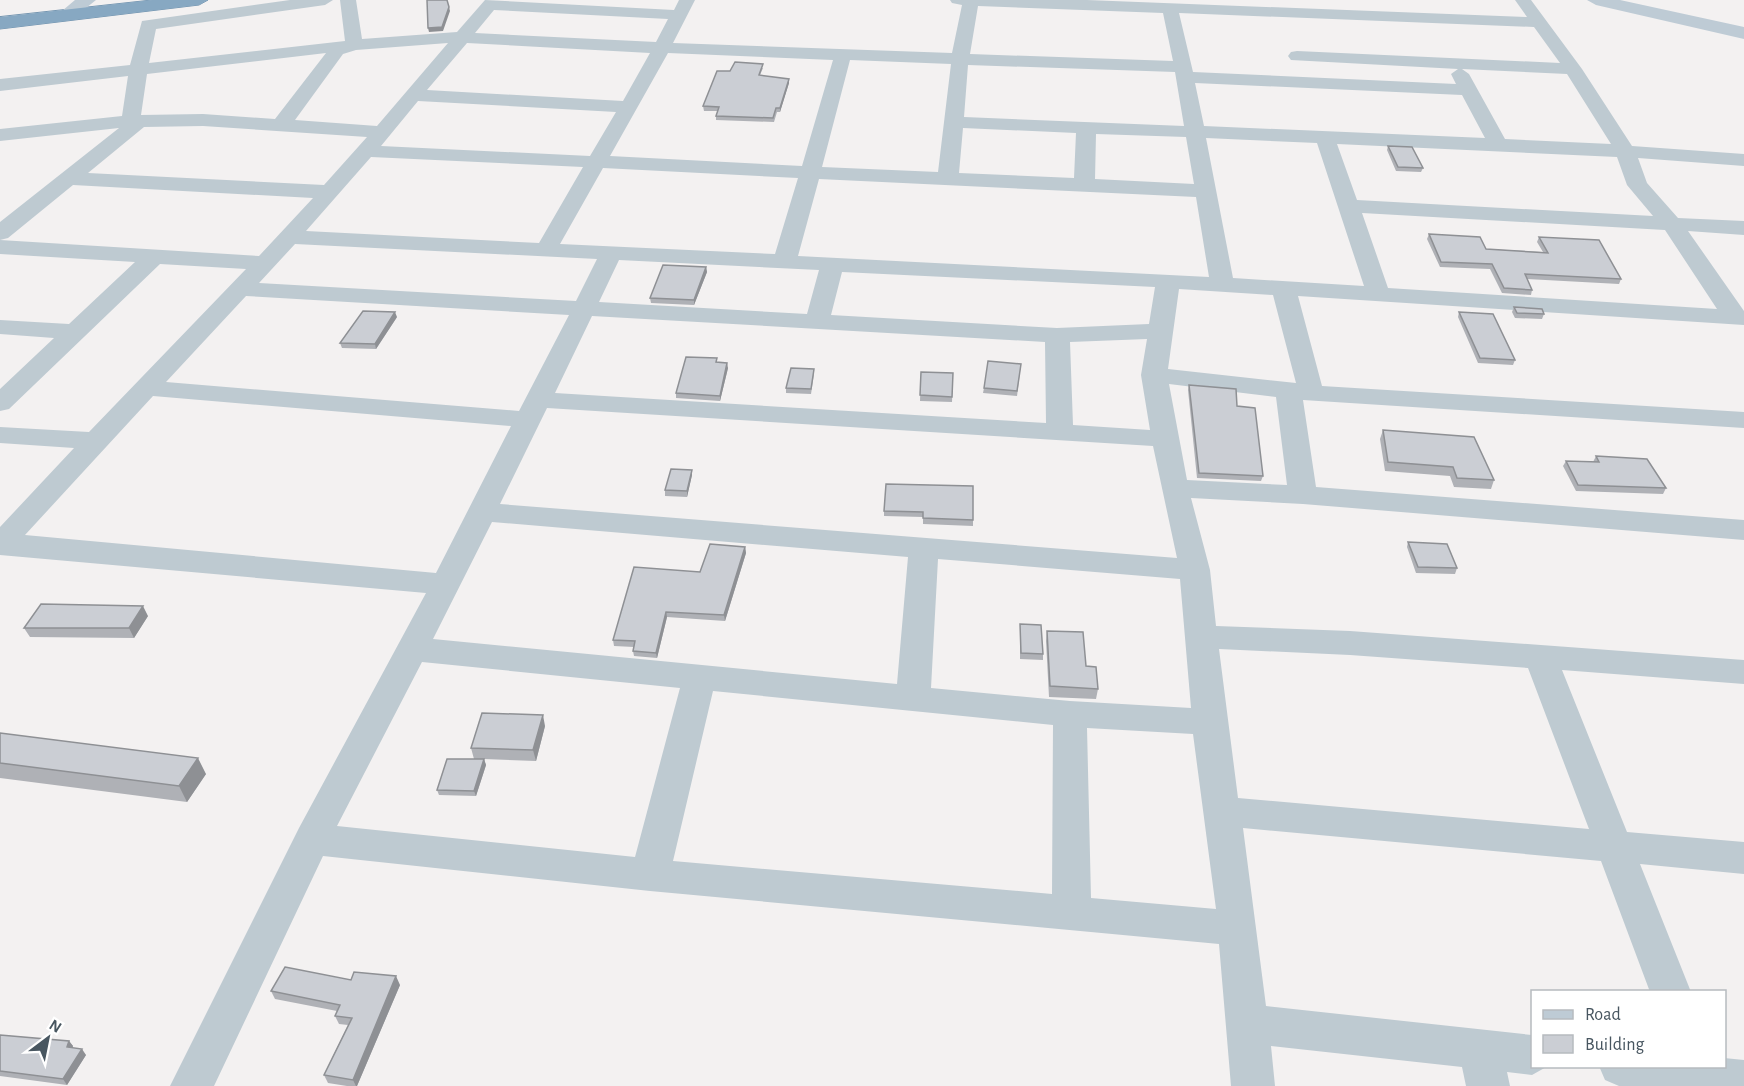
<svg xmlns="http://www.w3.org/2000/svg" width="1744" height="1086" viewBox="0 0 1744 1086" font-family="'Alegreya Sans',sans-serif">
<rect width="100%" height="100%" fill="#f3f1f1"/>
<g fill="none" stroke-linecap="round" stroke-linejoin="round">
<g stroke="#7293ae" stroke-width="1">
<path id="highway" d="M 152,0 L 208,0 L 199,5 L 0,29 L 0,17 Z"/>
</g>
<path fill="#becad1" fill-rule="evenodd" d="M 290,0 L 333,0 L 325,5 L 156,29 L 149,63 L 345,41 L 340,0 L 356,0 L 362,39 L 457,32 L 485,0 L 674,10 L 679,0 L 695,0 L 673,43 L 952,53 L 962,5 L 952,3 L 950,0 L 1087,0 L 1527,17 L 1515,0 L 1531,0 L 1582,69 L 1632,146 L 1744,154 L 1744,166 L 1638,158 L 1647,183 L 1678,218 L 1744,221 L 1744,235 L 1688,231 L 1744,311 L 1744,325 L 1298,296 L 1322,386 L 1744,412 L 1744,428 L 1303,400 L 1316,487 L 1744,520 L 1744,540 L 1303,504 L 1191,498 L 1210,570 L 1216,626 L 1350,631 L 1744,660 L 1744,684 L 1562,670 L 1627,832 L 1744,842 L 1744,874 L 1640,864 L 1691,992 L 1650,992 L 1601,861 L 1243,828 L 1266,1006 L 1532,1035 L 1532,1066 L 1548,1066 L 1532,1075 L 1507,1072 L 1510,1086 L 1466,1086 L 1462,1067 L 1271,1046 L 1275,1086 L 1231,1086 L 1219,944 L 650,891 L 323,856 L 214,1086 L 170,1086 L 299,828 L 426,593 L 0,555 L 0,527 L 74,448 L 0,443 L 0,427 L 89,432 L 246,269 L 160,264 L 9,409 L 0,411 L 0,389 L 54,338 L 0,334 L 0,320 L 69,324 L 135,262 L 0,254 L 0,240 L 259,256 L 313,198 L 73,185 L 8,238 L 0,240 L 0,222 L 119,128 L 0,141 L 0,129 L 122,116 L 128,76 L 0,91 L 0,79 L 130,65 L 142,21 ZM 978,6 L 1163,13 L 1173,61 L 970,54 ZM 494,10 L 668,19 L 656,42 L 475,33 ZM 1179,13 L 1534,27 L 1560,63 L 1297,51 L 1291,52 L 1288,56 L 1291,60 L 1458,69 L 1451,74 L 1456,84 L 1193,72 ZM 448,43 L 377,126 L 295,120 L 343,54 L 356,50 ZM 467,43 L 650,53 L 623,101 L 427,90 ZM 326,53 L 275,119 L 203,114 L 141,115 L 147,74 ZM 668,53 L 833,60 L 802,166 L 610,156 ZM 850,60 L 951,64 L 938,172 L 822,167 ZM 968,65 L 1175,72 L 1184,126 L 964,117 ZM 1462,69 L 1567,74 L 1611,144 L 1505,139 L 1469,74 ZM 1195,83 L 1462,95 L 1485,138 L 1204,126 ZM 418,101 L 616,112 L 590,156 L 381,146 ZM 203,126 L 367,137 L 324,185 L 88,173 L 144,127 ZM 963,128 L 1076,133 L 1074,178 L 959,173 ZM 1096,134 L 1186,137 L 1194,184 L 1095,179 ZM 1206,138 L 1317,143 L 1364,286 L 1233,278 ZM 1337,144 L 1617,157 L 1627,185 L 1653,216 L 1357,200 ZM 371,157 L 583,167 L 539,243 L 306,231 ZM 603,168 L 798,178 L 775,254 L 560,244 ZM 819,179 L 1196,197 L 1209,277 L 798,256 ZM 1362,213 L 1665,230 L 1717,309 L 1388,288 ZM 295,244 L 597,259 L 576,301 L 259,283 ZM 619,260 L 819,270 L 807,314 L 599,302 ZM 842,272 L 1155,287 L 1149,324 L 1057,328 L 831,315 ZM 1179,289 L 1273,295 L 1296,383 L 1168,369 ZM 246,296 L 569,315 L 519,411 L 166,382 ZM 592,316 L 1045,342 L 1046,423 L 555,393 ZM 1147,339 L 1141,375 L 1150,430 L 1073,425 L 1070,342 ZM 1169,384 L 1276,397 L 1287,485 L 1187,480 ZM 153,396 L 511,426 L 436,573 L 25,535 ZM 547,408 L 1153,446 L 1177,558 L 500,504 ZM 492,522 L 908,557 L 897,684 L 433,639 ZM 938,559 L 1180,579 L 1191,708 L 1070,701 L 931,688 ZM 1219,649 L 1350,655 L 1528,668 L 1589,829 L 1238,798 ZM 422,662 L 680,688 L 635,857 L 337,826 ZM 713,691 L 1053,725 L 1052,894 L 673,861 ZM 1087,728 L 1193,734 L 1216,909 L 1091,898 Z
M 1724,1058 L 1744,1060 L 1744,1086 L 1619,1086 L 1605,1080 L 1599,1066 L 1724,1066 Z"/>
<path fill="#becbd5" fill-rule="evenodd" d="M 75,0 L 96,0 L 71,20 L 59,20 L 56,16 Z
M 1587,0 L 1620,0 L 1744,27 L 1744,39 L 1596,5 Z"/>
<use href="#highway" fill="#87a8c2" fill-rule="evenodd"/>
</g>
<path fill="#afb1b6" d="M 763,68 L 760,75 L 789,83 L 780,112 L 777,112 L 774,122 L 716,120 L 716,116 L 718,111 L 704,111 L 703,106 L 730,71 Z
M 1388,146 L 1423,168 L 1421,172 L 1396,171 L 1387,150 Z
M 1429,234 L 1486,249 L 1543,252 L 1537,242 L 1539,237 L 1621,279 L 1619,284 L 1527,279 L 1532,290 L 1531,295 L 1502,293 L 1490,269 L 1440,267 L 1427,239 Z
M 706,267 L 707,272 L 694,305 L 651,303 L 650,298 Z
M 1514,307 L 1544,314 L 1542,319 L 1515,318 L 1512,312 Z
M 1459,312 L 1515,360 L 1513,365 L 1478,363 L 1458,317 Z
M 397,317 L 376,349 L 342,348 L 340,343 Z
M 718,363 L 728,368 L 720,401 L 676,398 L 676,393 Z
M 1021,364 L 1017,396 L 983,393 L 984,388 Z
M 921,372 L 953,373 L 952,402 L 920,401 Z
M 814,374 L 811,394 L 786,393 L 786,388 Z
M 1189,385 L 1237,406 L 1263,476 L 1261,481 L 1197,478 L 1188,390 Z
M 1383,430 L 1494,480 L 1491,489 L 1454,487 L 1450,476 L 1385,471 L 1380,439 Z
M 1596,456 L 1666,488 L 1663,494 L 1576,491 L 1563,466 L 1566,461 L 1593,462 Z
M 692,475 L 687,497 L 665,496 L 665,490 Z
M 973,486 L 973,526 L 923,524 L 923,517 L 884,516 L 884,511 Z
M 1408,542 L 1457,568 L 1455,574 L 1416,573 L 1407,547 Z
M 745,547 L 746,553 L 725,621 L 667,617 L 657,658 L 634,656 L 633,651 L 634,647 L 614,646 L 613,640 L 700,572 Z
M 148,616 L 134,638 L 30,637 L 24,628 Z
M 1020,624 L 1043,654 L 1043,660 L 1020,659 Z
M 1047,631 L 1086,666 L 1098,689 L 1096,699 L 1049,697 L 1046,641 Z
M 545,726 L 536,761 L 484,759 L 486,765 L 476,796 L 439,795 L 437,790 L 474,759 L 471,748 Z
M 0,733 L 206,774 L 187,802 L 0,778 Z
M 351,980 L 400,985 L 357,1086 L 347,1086 L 328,1083 L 324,1075 L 348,1025 L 339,1024 L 335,1016 L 337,1011 L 275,999 L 271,991 Z
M 0,1035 L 69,1041 L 73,1046 L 72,1048 L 86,1055 L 67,1085 L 0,1076 Z"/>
<path fill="#8e9094" d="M 449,7 L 450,11 L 443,31 L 429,32 L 428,28 Z
M 789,79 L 789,83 L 780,112 L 780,108 Z
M 706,267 L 707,272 L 694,305 L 694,300 Z
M 395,312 L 397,317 L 376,349 L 375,344 Z
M 727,363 L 728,368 L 720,401 L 720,396 Z
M 692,470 L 692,475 L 687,497 L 687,491 Z
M 745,547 L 746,553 L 725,621 L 724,615 Z
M 143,606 L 148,616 L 134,638 L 129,628 Z
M 666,612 L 667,617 L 657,658 L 656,653 Z
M 543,715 L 545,726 L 536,761 L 533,750 Z
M 198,758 L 206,774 L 187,802 L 179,786 Z
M 484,759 L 486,765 L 476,796 L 474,791 Z
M 396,976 L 400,985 L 357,1086 L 356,1086 L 353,1080 Z
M 69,1041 L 73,1046 L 71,1052 L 67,1047 Z
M 82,1049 L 86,1055 L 67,1085 L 63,1079 Z"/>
<path fill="#cbced4" stroke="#8e9094" stroke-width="1.5" d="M 427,0 L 447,0 L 449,7 L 442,27 L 428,28 Z
M 735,62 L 763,64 L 759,75 L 789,79 L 780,108 L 776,108 L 773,118 L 716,116 L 719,107 L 703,106 L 717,71 L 730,71 Z
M 1388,146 L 1412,147 L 1423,168 L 1398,167 Z
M 1429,234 L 1480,237 L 1486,249 L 1548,253 L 1539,237 L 1599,240 L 1621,279 L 1525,274 L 1532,290 L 1504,288 L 1492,264 L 1441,262 Z
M 663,265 L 706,267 L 694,300 L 650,298 Z
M 1514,307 L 1542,309 L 1544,314 L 1517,313 Z
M 363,311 L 395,312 L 375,344 L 340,343 Z
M 1459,312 L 1493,314 L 1515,360 L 1480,358 Z
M 686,357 L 717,358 L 716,362 L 727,363 L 720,396 L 676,393 Z
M 988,361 L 1021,364 L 1017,391 L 984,388 Z
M 791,368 L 814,369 L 811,389 L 786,388 Z
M 921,372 L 953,373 L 952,397 L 920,395 Z
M 1189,385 L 1236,389 L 1237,406 L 1255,408 L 1263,476 L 1199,473 Z
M 1383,430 L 1474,437 L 1494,480 L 1457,478 L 1453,467 L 1388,462 Z
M 1596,456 L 1647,459 L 1666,488 L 1578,485 L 1566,461 L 1599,462 Z
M 671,469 L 692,470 L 687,491 L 665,490 Z
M 886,484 L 973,486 L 973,520 L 923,518 L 923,512 L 884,511 Z
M 1408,542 L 1447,544 L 1457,568 L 1418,567 Z
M 710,544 L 745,547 L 724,615 L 666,612 L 656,653 L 633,651 L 635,641 L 613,640 L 634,567 L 700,572 Z
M 41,604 L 143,606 L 129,628 L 24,628 Z
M 1020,624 L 1041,625 L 1043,654 L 1021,653 Z
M 1047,631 L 1083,632 L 1086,666 L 1096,667 L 1098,689 L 1050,686 Z
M 482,713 L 543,715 L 533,750 L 471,748 Z
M 0,733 L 198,758 L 179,786 L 0,763 Z
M 447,759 L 484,759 L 474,791 L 437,790 Z
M 285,967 L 351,980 L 354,972 L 396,976 L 353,1080 L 324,1075 L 352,1018 L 335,1016 L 340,1005 L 271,991 Z
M 0,1035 L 69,1041 L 67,1047 L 82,1049 L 63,1079 L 0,1071 Z"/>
<rect x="1531" y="990" width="195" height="78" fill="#ffffff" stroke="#b6bbbf" stroke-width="1.5"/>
<rect x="1543" y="1010" width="30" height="9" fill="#becbd5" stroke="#b6bbbf" stroke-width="1.5"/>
<text x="1585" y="1020" font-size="18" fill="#485660">Road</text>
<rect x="1543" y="1035" width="30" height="18" fill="#cbced4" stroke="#b6bbbf" stroke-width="1.5"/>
<text x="1585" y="1050" font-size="18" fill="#485660">Building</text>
<g transform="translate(48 1038) rotate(32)" stroke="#ffffff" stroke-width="4.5" paint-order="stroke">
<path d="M0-4.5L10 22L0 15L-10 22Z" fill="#485660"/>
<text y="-9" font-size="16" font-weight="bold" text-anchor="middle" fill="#485660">N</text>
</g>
</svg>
